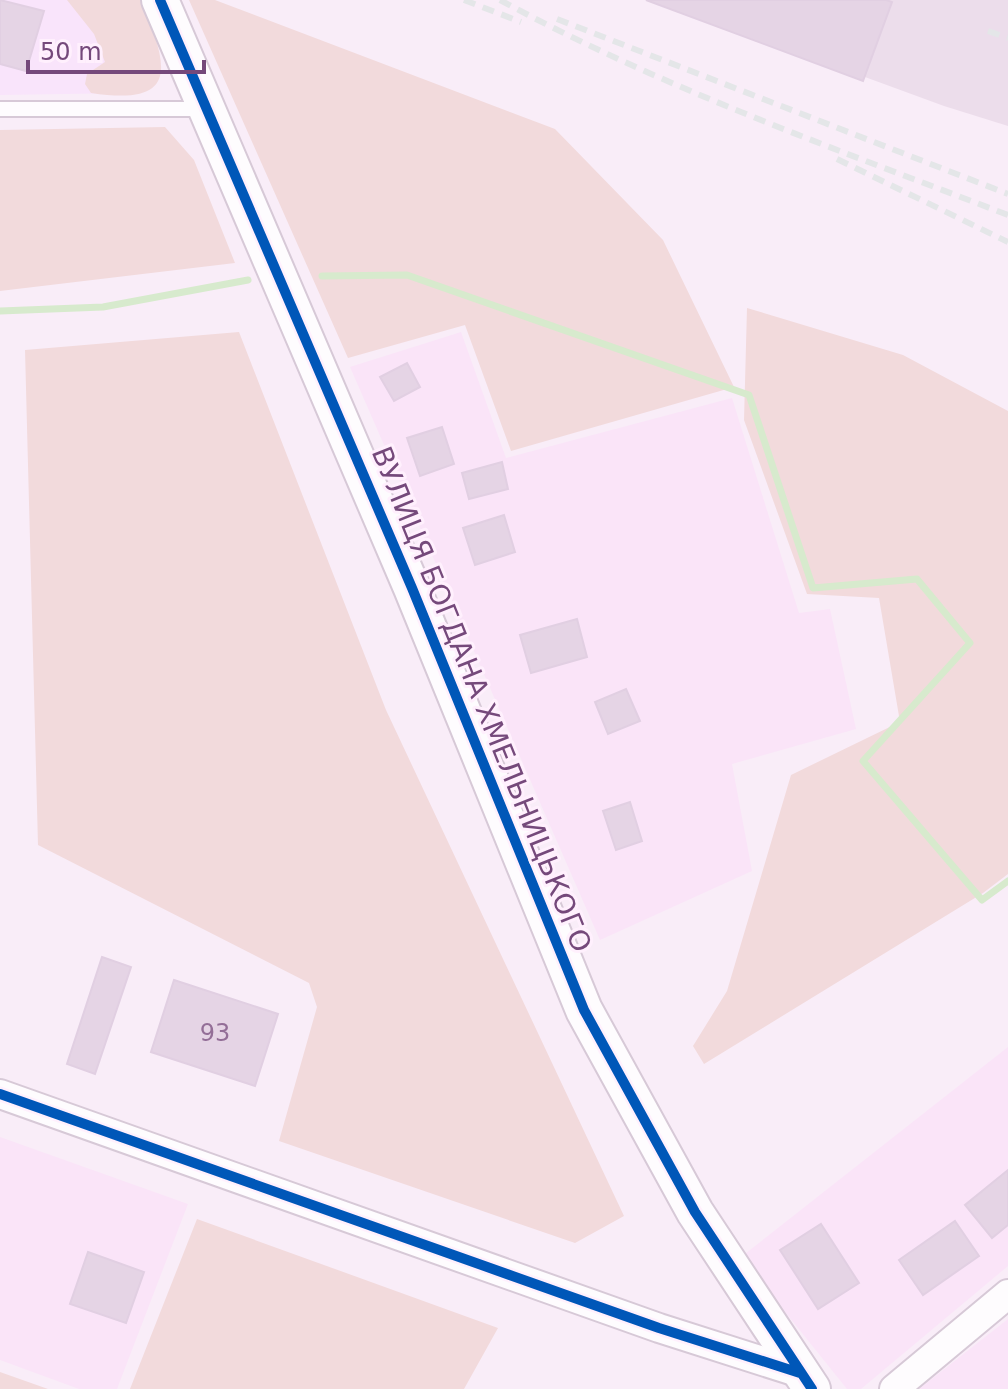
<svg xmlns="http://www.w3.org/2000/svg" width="1008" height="1389" viewBox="0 0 1008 1389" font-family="'DejaVu Sans',sans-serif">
<rect width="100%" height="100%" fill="#f9edf8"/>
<path fill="#fae4f8" d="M 461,332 L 506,458 L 732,398 L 799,613 L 830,609 L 856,729 L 732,764 L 752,871 L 600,940 L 350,367 Z
M 1008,1047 L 1008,1266 L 861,1389 L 847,1389 L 741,1257 Z
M 0,1137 L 188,1204 L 117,1389 L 79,1389 L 0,1360 Z
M 1008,1319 L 1008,1389 L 919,1389 Z"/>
<path fill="#f9e4fb" d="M 0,0 L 137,0 L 130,93 L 0,95 Z"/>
<path fill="#ecddeb" d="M 655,0 L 1008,0 L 1008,126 L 944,106 Z"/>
<path fill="#f2dadc" d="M 67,0 L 141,0 C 166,62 184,107 91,93 L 85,84 L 87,74 L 105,62 L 94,34 Z
M 189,0 L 215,0 L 555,129 L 663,240 L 734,387 L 511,451 L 465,325 L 348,358 Z
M 165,127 L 194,160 L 235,263 L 0,291 L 0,130 Z
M 747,308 L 903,355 L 1008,411 L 1008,874 L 983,893 L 704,1064 L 693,1046 L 727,991 L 791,775 L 900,722 L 879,598 L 807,594 L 744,420 Z
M 239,332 L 386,710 L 624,1216 L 575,1243 L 279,1141 L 317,1007 L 309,983 L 38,845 L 25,350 Z
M 197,1219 L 498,1328 L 464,1389 L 130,1389 Z
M 0,1372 L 48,1389 L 0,1389 Z"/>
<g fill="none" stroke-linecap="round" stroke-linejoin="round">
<path stroke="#d7eacd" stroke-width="7" d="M 322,276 L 407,275 L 749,395 L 813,588 L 917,579 L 970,643 L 863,761 L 982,900 L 1008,881
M 0,311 L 103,307 L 248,280"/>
</g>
<path fill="#e5d4e5" stroke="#e1cfe2" stroke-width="2" d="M 0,0 L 44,11 L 26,71 L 0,64 Z
M 646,0 L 886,0 L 892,2 L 863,81 Z
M 407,363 L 420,387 L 394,401 L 380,377 Z
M 442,427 L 454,464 L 420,476 L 407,438 Z
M 502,462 L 508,489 L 469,499 L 462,473 Z
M 504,515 L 515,552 L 475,565 L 463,528 Z
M 577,619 L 587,657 L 531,673 L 520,635 Z
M 626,689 L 640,721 L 608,734 L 595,702 Z
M 630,802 L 642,841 L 616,850 L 603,811 Z
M 102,957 L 131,967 L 95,1074 L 67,1064 Z
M 174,980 L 278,1014 L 255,1086 L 151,1052 Z
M 1008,1170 L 1008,1225 L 992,1238 L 965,1205 Z
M 955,1221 L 979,1256 L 923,1295 L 899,1260 Z
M 821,1224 L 859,1283 L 818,1309 L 780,1250 Z
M 88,1252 L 144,1272 L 126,1323 L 70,1304 Z"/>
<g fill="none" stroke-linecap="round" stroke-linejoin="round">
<g stroke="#d7c9d7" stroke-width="18">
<path id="service" d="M 0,109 L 205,109"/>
</g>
<g stroke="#d7c9d7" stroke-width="32">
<path id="minor" d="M 0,1094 L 659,1328 L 800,1373
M 894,1389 L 1008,1294"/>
</g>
<g stroke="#d7c9d7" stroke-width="40">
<path id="tertiary" d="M 160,0 L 412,588 L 584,1010 L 695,1212 L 812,1389"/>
</g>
<use href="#service" stroke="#fefcfe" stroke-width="14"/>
<use href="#minor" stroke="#fefcfe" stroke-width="28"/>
<use href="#tertiary" stroke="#fefcfe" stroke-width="36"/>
<path stroke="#e4e6e8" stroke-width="6" stroke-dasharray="12 8" stroke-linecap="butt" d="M 464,0 L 521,22
M 500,0 C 662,88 836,149 1008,215
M 557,19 L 1008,194
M 988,31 L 1008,38
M 837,159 L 1008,242"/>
<g stroke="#fff0fd" stroke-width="15">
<path id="cycleway" d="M 160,0 L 412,588 L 584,1010 L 695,1212 L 812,1389
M 0,1094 L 659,1328 L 800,1373"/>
</g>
<use href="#cycleway" stroke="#0057b8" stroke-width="10"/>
</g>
<g text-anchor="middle" stroke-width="6" stroke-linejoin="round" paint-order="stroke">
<g font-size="24" fill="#936e97">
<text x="215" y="1041">93</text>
</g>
<g font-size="28" fill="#75497b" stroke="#fff0fd">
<text transform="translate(482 699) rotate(68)" y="10">ВУЛИЦЯ БОГДАНА ХМЕЛЬНИЦЬКОГО</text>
</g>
</g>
<path d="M28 60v12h176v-12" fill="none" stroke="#75497b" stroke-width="4"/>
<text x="40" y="60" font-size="24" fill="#75497b" stroke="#fff0fd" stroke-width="6" paint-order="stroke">50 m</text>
</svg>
